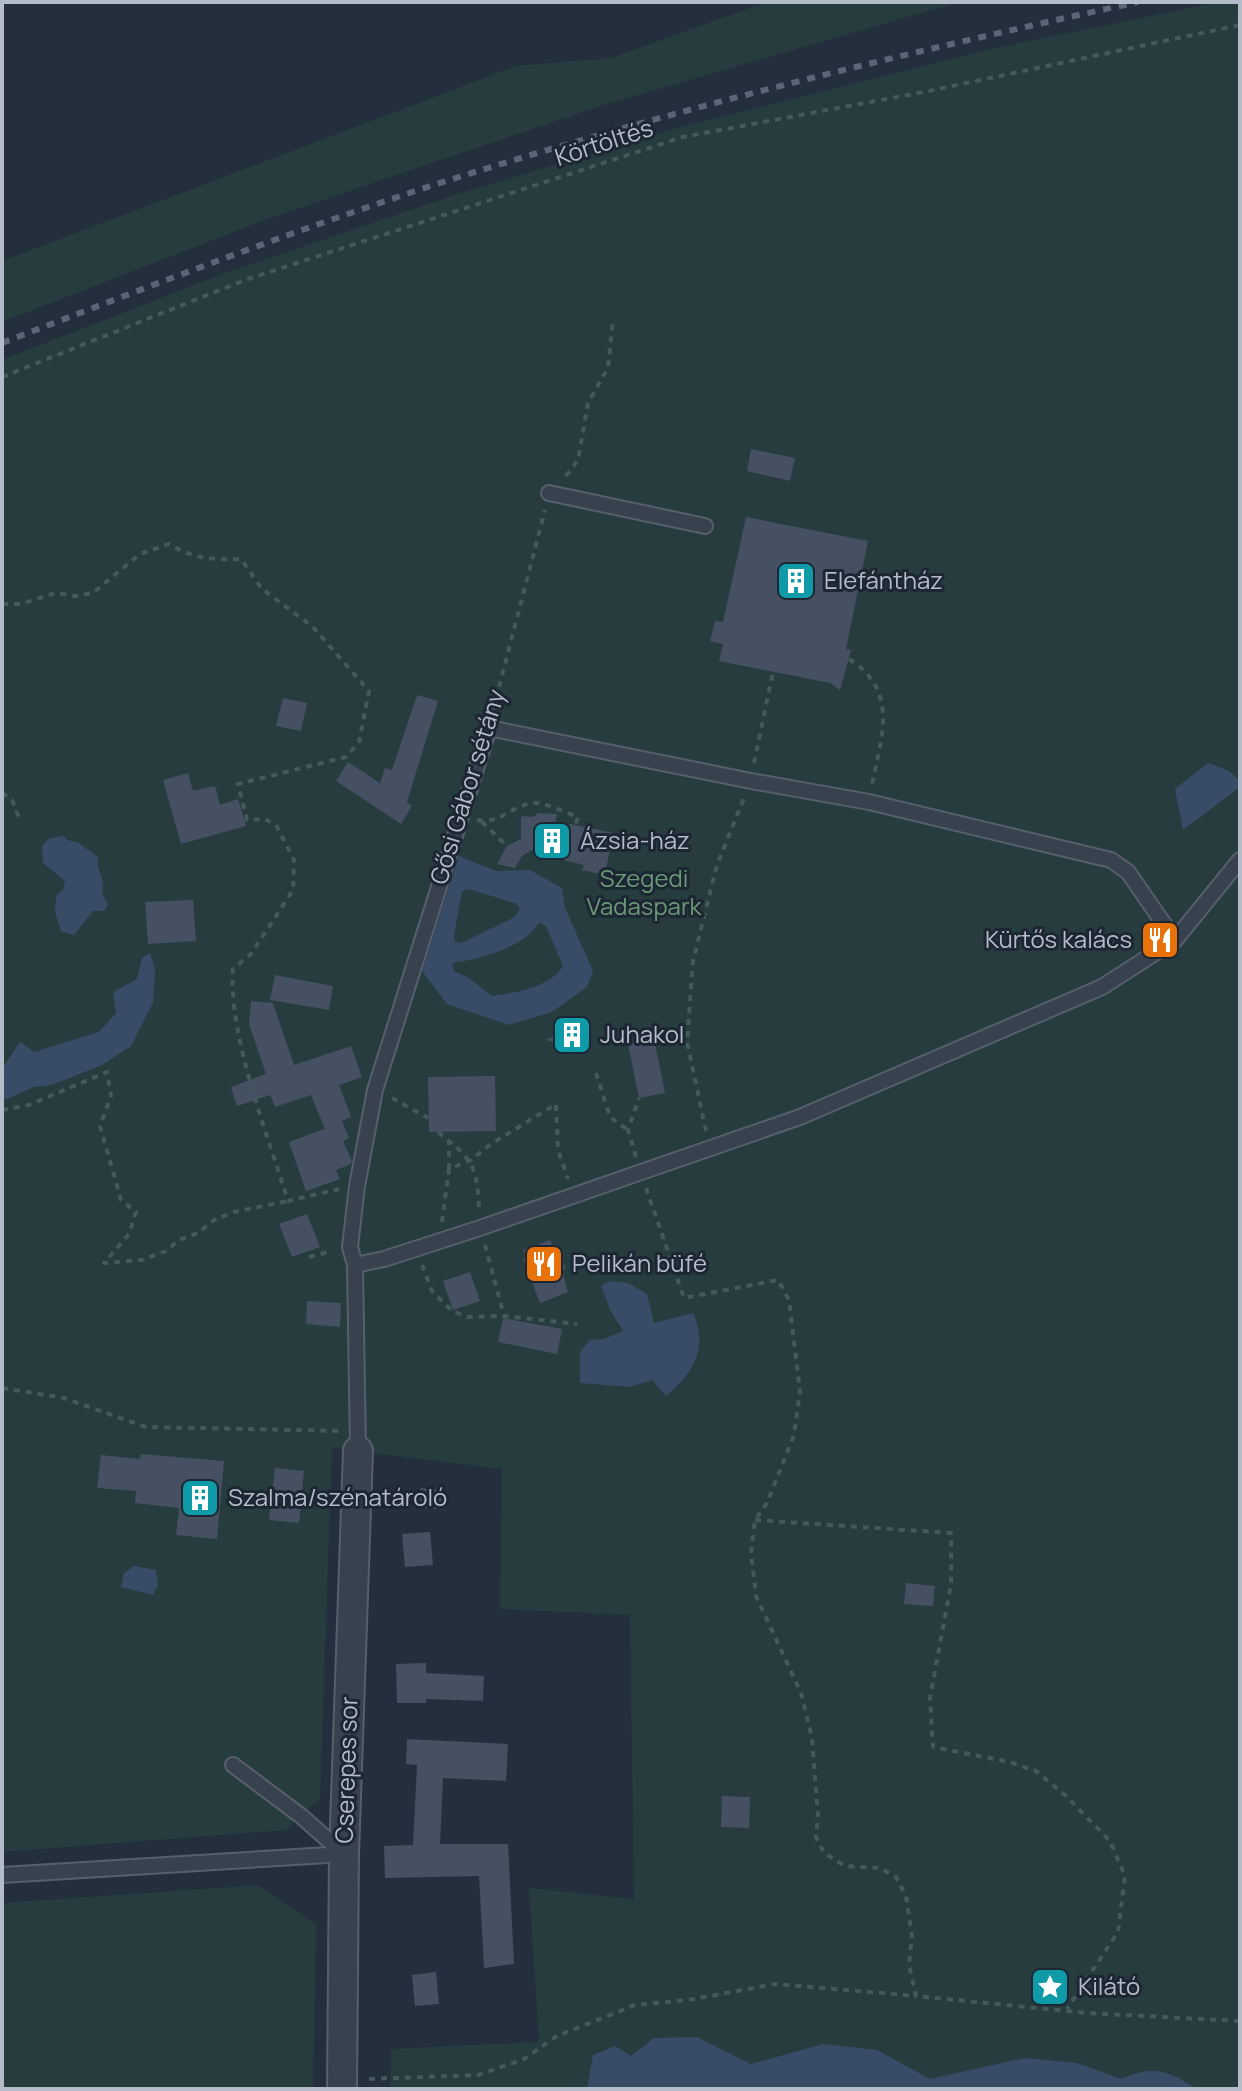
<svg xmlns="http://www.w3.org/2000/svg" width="1242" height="2091" viewBox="0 0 1242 2091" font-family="Manrope,sans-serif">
<rect width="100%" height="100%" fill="#242f3e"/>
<path fill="#263c3f" d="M 767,2 L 959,2 L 600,106 L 267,219 L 2,322 L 2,261 L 516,66 L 611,58 Z
M 1219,2 L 1240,2 L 1240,2089 L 390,2089 L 391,2049 L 539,2042 L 529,1888 L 634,1899 L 630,1615 L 500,1609 L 502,1469 L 332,1448 L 320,1799 L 285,1830 L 2,1852 L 2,360 L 225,273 L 458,194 L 681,127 L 996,48 Z
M 258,1885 L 316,1924 L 313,2089 L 2,2089 L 2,1903 Z"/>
<path fill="#394c67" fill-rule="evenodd" d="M 1208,763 L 1229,771 L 1240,781 L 1240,787 L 1183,830 L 1175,789 Z
M 64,836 L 67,840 L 77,842 L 98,857 C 95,870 107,880 102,893 L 108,905 L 104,911 L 93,911 L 74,935 L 61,931 L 55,912 L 56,896 L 63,890 L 65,881 L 43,863 L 42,846 L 50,838 Z
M 459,856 L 496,871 L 530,870 L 562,888 L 565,908 L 593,971 L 587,987 L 552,1012 L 509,1025 L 447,1004 L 422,971 ZM 469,889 L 517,904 L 520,909 L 515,917 L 461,943 L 455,942 L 454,935 L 462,891 ZM 540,923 L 546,926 L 563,966 C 551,987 515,993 492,996 L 469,978 L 454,971 L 452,964 L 456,962 C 476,960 509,950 526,937 C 531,933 535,927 540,923 Z
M 150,953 L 155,969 L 153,1003 L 131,1046 L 102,1065 L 52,1085 L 34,1087 L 2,1101 L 2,1069 L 20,1042 L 34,1052 L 99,1032 L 116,1013 L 113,992 L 137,979 L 142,958 Z
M 610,1281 L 628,1283 L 647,1294 L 654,1323 L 693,1313 C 709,1347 693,1374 666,1396 L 652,1380 L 630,1387 L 580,1383 L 580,1352 L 590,1340 L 604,1339 L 623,1331 L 611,1312 L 601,1286 Z
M 134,1566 L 156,1570 L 158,1585 L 153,1595 L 121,1587 L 124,1573 Z
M 697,2037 L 751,2064 L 823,2044 L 877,2050 L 930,2079 L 1025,2058 L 1077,2063 L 1121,2079 C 1153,2065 1168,2070 1197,2089 L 587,2089 L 593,2055 L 615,2046 L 631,2056 L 654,2038 Z"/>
<path fill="#455162" d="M 751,449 L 795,458 L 790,481 L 747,471 Z
M 746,517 L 868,541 L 846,649 L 851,650 L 840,690 L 830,683 L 719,661 L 723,644 L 710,641 L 715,621 L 723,622 Z
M 417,695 L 438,701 L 407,802 L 412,806 L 401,824 L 336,781 L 348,762 L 380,783 L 385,768 L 392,770 Z
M 283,698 L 307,703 L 301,731 L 276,726 Z
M 188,773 L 193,791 L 215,786 L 220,805 L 238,799 L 246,826 L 181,844 L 163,780 Z
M 538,813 L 557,814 L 554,828 L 571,824 L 613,833 L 605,875 L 582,870 L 584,865 L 563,860 L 547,851 L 540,850 L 532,850 L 522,856 L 515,868 L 497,864 L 507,846 L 521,839 L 521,816 L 533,817 Z
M 193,900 L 196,941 L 148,944 L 145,902 Z
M 275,975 L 333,986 L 329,1010 L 270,1000 Z
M 251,1001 L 273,1003 L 294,1065 L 351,1046 L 362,1077 L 339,1085 L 351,1117 L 342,1121 L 349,1138 L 343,1141 L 352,1161 L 351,1164 L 336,1170 L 340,1179 L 306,1191 L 289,1142 L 325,1129 L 311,1095 L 275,1107 L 270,1095 L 237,1106 L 231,1087 L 266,1074 L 249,1024 Z
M 587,1020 L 580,1049 L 546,1040 Z
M 654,1038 L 665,1093 L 639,1098 L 628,1044 Z
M 495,1076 L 496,1131 L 429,1132 L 428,1077 Z
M 307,1214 L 320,1247 L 292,1257 L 279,1224 Z
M 550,1240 L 553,1247 L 557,1245 L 566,1269 L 562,1270 L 568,1292 L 540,1303 L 523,1259 L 526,1258 L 523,1250 Z
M 470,1272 L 480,1301 L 453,1310 L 443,1281 Z
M 307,1301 L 341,1303 L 340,1327 L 306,1324 Z
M 503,1318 L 562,1329 L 557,1354 L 498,1342 Z
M 141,1454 L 224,1461 L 217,1539 L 176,1535 L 179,1508 L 135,1503 L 136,1491 L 97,1488 L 101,1455 L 140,1459 Z
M 275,1468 L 304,1471 L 299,1523 L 269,1520 Z
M 420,1488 L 443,1490 L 442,1509 L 420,1508 Z
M 430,1532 L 433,1565 L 405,1567 L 402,1534 Z
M 906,1583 L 935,1586 L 933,1606 L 904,1604 Z
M 426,1663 L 426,1673 L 484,1676 L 483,1701 L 426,1699 L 426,1703 L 397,1703 L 396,1664 Z
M 407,1739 L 508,1744 L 506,1781 L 443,1778 L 440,1844 L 508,1844 L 514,1964 L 484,1968 L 479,1876 L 385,1878 L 384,1846 L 413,1845 L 417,1765 L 406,1764 Z
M 722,1796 L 750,1797 L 749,1828 L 721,1827 Z
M 436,1972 L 439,2004 L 415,2006 L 412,1975 Z"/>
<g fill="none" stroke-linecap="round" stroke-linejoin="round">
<g stroke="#565f6c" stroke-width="18">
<path id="service" d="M 549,493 L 705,526
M 355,1265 L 384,1259 L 480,1228 L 800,1117 L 1102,987 L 1175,940 L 1240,860
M 358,1451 L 355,1265 L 350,1247 L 357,1186 L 375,1090 L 489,728 L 751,781 L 869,802 L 1111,860 L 1128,872 L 1175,940
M 233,1765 L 301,1816 L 344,1854
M 2,1875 L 344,1854"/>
</g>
<g stroke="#565f6c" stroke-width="32">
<path id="minor" d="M 342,2089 L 344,1854 L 358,1451"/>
</g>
<path stroke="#44595c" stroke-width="4" stroke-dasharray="6 6" stroke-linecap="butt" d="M 2,377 L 245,280 L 683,137 L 929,91 L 1240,25
M 566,476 L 578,460 L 588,403 L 608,368 L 613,320
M 2,604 L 21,604 L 55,593 L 76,596 L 93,593 L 140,554 L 169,544 C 193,559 213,560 241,559 L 262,589 L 312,626 L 369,691 L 359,742 L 346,757 L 238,784 L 247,820 L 265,819 L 276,825 L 294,860 L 293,890 L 251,954 L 233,969 C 228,1035 268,1136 288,1201 L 339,1189
M 849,659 C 899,691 882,736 872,784
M 493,710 L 545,510
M 754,763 L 773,672
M 2,793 L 12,800 L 19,818
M 477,820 C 499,825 512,805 533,803 C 546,802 565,813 578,817 L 575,825
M 482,822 L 507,846
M 596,1073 L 610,1117 L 628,1130
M 392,1098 L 428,1118
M 2,1110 L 29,1105 L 107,1072 L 111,1096 L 100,1126 L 121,1200 L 136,1212 L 129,1234 L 104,1263 L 142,1260 L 166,1251 L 179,1240 L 198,1233 L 214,1220 L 234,1212 L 288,1201
M 706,1131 L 687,1042 L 693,961 L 717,865 L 744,798
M 438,1132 C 472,1160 477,1163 479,1209
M 636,1157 L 628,1130 L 639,1098
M 449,1169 L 449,1141
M 646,1188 L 684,1298 L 778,1280 L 789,1300 L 800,1391 L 794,1435 L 767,1503 L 755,1520 L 751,1552 L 756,1596 L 801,1693 L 812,1738 L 818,1816 L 816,1837 L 824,1853 L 845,1866 L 880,1868 L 896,1877 L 906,1896 L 912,1935 L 909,1965 L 916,1996 L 1087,2013 L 1240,2021
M 442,1222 L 449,1169 L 471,1160 L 491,1144 L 556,1104 L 558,1150 L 568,1179
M 485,1245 L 504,1316
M 309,1257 L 332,1251
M 422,1265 L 432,1291 L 452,1311 L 467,1317 L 504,1316 L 577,1324
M 2,1388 L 64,1398 L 146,1427 L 339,1431
M 755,1520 L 951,1533 L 951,1584 L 930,1698 L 933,1747 L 1010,1762 L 1036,1771 L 1066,1796 L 1110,1841 L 1125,1876 L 1118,1932 L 1067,2009
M 369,2079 L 478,2075 L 524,2059 L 557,2036 L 635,2005 L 688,2000 L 775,1984 L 916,1996"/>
<use href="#service" stroke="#38414e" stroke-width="14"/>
<use href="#minor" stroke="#38414e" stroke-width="28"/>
<path stroke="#5a6575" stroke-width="6" stroke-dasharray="8 8" stroke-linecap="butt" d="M 2,343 C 147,287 292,231 440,183 C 670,110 903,53 1138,2"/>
</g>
<defs>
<g id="building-square" transform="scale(2)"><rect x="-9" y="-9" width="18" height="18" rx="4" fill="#0f9aa8" stroke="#1d2633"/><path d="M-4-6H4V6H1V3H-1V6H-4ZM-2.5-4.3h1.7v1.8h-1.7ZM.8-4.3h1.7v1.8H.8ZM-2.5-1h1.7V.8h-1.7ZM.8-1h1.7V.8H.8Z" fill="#fff"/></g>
<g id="restaurant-square" transform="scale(2)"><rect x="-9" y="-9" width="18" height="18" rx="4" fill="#e8710a" stroke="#1d2633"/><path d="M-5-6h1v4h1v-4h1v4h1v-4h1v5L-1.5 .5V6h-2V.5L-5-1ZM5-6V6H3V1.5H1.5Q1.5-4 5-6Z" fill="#fff"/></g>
<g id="sight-square" transform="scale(2)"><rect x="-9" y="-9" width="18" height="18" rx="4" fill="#0f9aa8" stroke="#1d2633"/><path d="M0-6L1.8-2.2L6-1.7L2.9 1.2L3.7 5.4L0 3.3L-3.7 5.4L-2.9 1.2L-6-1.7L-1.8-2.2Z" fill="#fff"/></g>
</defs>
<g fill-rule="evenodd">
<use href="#building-square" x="796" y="581"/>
<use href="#building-square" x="552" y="841"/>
<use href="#restaurant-square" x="1160" y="940"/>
<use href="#building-square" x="572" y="1035"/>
<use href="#restaurant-square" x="544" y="1264"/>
<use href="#building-square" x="200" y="1498"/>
<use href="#sight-square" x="1050" y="1987"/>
</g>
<g text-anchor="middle" stroke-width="6" stroke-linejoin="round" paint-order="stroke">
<g font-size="24" fill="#b4bcc9" stroke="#1d2633">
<text transform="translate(604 143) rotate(-18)" y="8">Körtöltés</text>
<text transform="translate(468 787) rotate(-73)" y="8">Gősi Gábor sétány</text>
<text transform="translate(347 1770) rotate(-88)" y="8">Cserepes sor</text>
</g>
<g font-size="24" fill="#b4bcc9" stroke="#1d2633" text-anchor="start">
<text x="824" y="589">Elefántház</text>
<text x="580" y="849">Ázsia-ház</text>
<text x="1132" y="948" text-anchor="end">Kürtős kalács</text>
<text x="600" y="1043">Juhakol</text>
<text x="572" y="1272">Pelikán büfé</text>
<text x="228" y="1506">Szalma/szénatároló</text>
<text x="1078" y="1995">Kilátó</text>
</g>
<g font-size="24" fill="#6b9a76" stroke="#1d2633">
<text x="644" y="887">Szegedi<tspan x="644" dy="28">Vadaspark</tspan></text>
</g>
</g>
<rect width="1242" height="2091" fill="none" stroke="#b4bcc9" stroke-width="8"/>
</svg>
